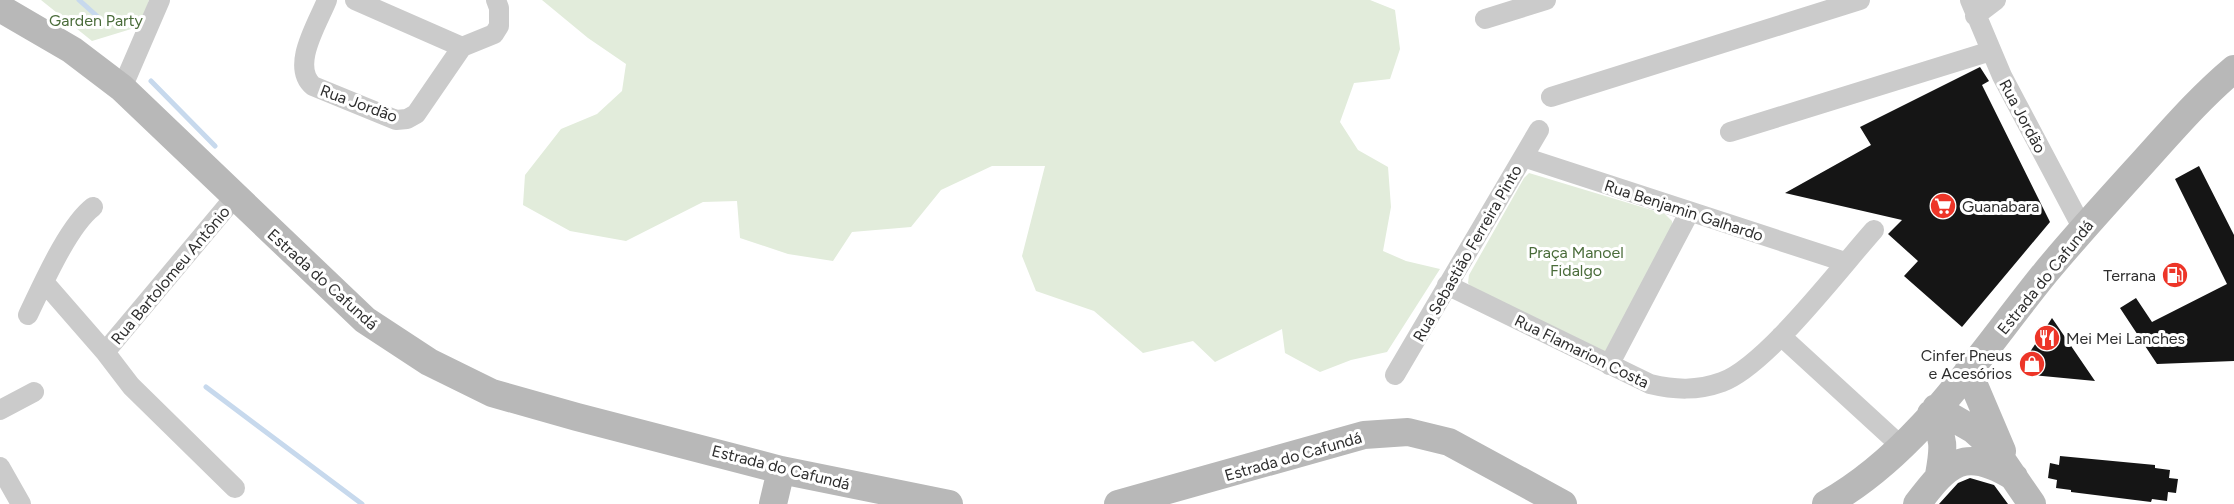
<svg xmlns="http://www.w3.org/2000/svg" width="2234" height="504" viewBox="0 0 2234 504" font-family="Figtree,sans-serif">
<rect width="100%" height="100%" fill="#fff"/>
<path fill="#e2ecdb" d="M 41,0 L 149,0 L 141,26 L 92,41 Z
M 542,0 L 1370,0 L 1395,10 L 1400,49 L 1390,79 L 1354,83 L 1340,122 L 1358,150 L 1388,167 L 1391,207 L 1383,251 L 1406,261 L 1440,269 L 1387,352 L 1351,360 L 1320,372 L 1285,353 L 1282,329 L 1215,362 L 1193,341 L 1143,353 L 1094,311 L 1036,291 L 1022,256 L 1045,166 L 992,166 L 941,190 L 911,227 L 852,232 L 833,261 L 788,254 L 740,238 L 737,201 L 703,202 L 626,241 L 570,231 L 523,205 L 525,175 L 561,129 L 597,114 L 622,91 L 626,64 L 588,38 Z
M 1529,173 L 1665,214 L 1672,221 L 1673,231 L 1606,354 L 1472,288 L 1468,283 L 1469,275 L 1524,178 Z"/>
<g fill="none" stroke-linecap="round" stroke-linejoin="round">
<path stroke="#c7d9ed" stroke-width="5" d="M 79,0 L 98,17
M 151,81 L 215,146
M 206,387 L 362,504"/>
</g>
<path fill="#151515" d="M 1980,67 L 1989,81 L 1982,85 L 2050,222 L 1962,327 L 1904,276 L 1918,261 L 1888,234 L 1902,220 L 1785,193 L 1871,145 L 1860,127 Z
M 2199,166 L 2234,235 L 2234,361 L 2157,364 L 2120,308 L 2136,298 L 2152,322 L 2227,284 L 2175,179 Z
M 2052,318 L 2095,381 L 2023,374 L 2030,352 Z
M 2060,456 L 2155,465 L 2155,468 L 2170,470 L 2169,478 L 2178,479 L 2176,493 L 2168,492 L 2167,501 L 2152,499 L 2151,502 L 2071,492 L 2071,490 L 2056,488 L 2057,480 L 2048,478 L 2050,463 L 2059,465 Z
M 1970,478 L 1994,485 L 2008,504 L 1939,504 L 1958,483 Z"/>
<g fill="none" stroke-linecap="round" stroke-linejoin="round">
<path stroke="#cbcbcb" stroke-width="20" d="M 327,0 C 318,23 290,66 313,86 L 396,120 L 407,119 L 416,114 L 462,47 L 494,34 L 499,26 L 499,8 L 496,0
M 355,0 L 462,47
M 1970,0 L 2002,76 L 2083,229
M 1975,16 L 1996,0
M 1485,19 L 1546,0
M 122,88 L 160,0
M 1551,97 L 1860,0
M 1730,132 L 1991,51
M 1523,157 L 1845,262
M 44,282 L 105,352 L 131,386 L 235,488
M 1447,285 L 1650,384 C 1675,390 1697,391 1722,382 C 1766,366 1840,268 1874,230
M 28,315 C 42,286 68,226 93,207
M 1781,336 L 1901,446
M 105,352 L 234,198
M 1609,365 L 1689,213
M 1395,375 L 1539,130
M 0,410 L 34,392
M 0,467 L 21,504"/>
<path stroke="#b8b8b8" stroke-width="28" d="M 0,8 L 72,50 L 122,88 L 365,320 L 429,362 L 492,393 L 577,417 L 781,470 L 949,504
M 1968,371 L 2002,451
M 1936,408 L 1974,430 L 1993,447 L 2032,504
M 1931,414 C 1945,439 1944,447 1939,475
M 773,504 L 781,470
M 1118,504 L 1364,435 L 1408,432 L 1449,442 L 1563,504
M 1826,504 C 1919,452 1980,353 2046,272 C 2075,237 2106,203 2136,170 C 2168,135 2198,99 2234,69
M 1917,504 C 1948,463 1964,446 2014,477"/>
</g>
<defs>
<g id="supermarket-disc" transform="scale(1.35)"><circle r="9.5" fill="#ed3528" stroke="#fff"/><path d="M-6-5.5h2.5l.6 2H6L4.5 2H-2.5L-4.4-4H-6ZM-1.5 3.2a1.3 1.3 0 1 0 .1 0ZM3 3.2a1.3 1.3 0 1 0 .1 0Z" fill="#fff"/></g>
<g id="fuel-disc" transform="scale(1.35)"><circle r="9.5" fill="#ed3528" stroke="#fff"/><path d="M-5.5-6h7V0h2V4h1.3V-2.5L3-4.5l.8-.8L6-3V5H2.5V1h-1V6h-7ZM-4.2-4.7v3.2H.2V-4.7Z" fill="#fff"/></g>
<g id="restaurant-disc" transform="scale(1.35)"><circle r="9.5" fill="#ed3528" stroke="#fff"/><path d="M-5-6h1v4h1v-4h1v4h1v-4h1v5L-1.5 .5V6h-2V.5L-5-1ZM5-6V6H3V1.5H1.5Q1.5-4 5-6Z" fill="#fff"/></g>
<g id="shop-disc" transform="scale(1.35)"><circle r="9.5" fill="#ed3528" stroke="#fff"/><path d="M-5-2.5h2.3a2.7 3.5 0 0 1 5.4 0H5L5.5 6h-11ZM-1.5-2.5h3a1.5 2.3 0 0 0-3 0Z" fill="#fff"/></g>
</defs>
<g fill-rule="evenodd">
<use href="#supermarket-disc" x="1943" y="206"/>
<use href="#fuel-disc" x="2175" y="275"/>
<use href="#restaurant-disc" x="2047" y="338"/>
<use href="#shop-disc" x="2032" y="364"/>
</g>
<g text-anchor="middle" stroke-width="6" stroke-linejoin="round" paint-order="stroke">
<g font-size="16" fill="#4a6c3a" stroke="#fff">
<text x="96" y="26">Garden Party</text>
<text x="1576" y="258">Praça Manoel<tspan x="1576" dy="18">Fidalgo</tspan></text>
</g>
<g font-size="16" fill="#2e2e2e" stroke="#fff">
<text transform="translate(359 103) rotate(20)" y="6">Rua Jordão</text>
<text transform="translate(2023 116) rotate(62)" y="6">Rua Jordão</text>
<text transform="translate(1684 210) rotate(18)" y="6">Rua Benjamin Galhardo</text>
<text transform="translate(1467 253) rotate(-60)" y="6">Rua Sebastião Ferreira Pinto</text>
<text transform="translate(170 275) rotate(-50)" y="6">Rua Bartolomeu Antônio</text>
<text transform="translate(2045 277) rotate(-51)" y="6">Estrada do Cafundá</text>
<text transform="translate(323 279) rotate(42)" y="6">Estrada do Cafundá</text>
<text transform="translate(1582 351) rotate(26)" y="6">Rua Flamarion Costa</text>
<text transform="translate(1293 456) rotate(-16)" y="6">Estrada do Cafundá</text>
<text transform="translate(781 467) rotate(14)" y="6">Estrada do Cafundá</text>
</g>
<g font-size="16" fill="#2e2e2e" stroke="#fff" text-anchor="start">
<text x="1962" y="212">Guanabara</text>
<text x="2156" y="281" text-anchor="end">Terrana</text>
<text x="2066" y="344">Mei Mei Lanches</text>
<text x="2012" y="361" text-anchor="end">Cinfer Pneus<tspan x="2012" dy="18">e Acesórios</tspan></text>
</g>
</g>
</svg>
